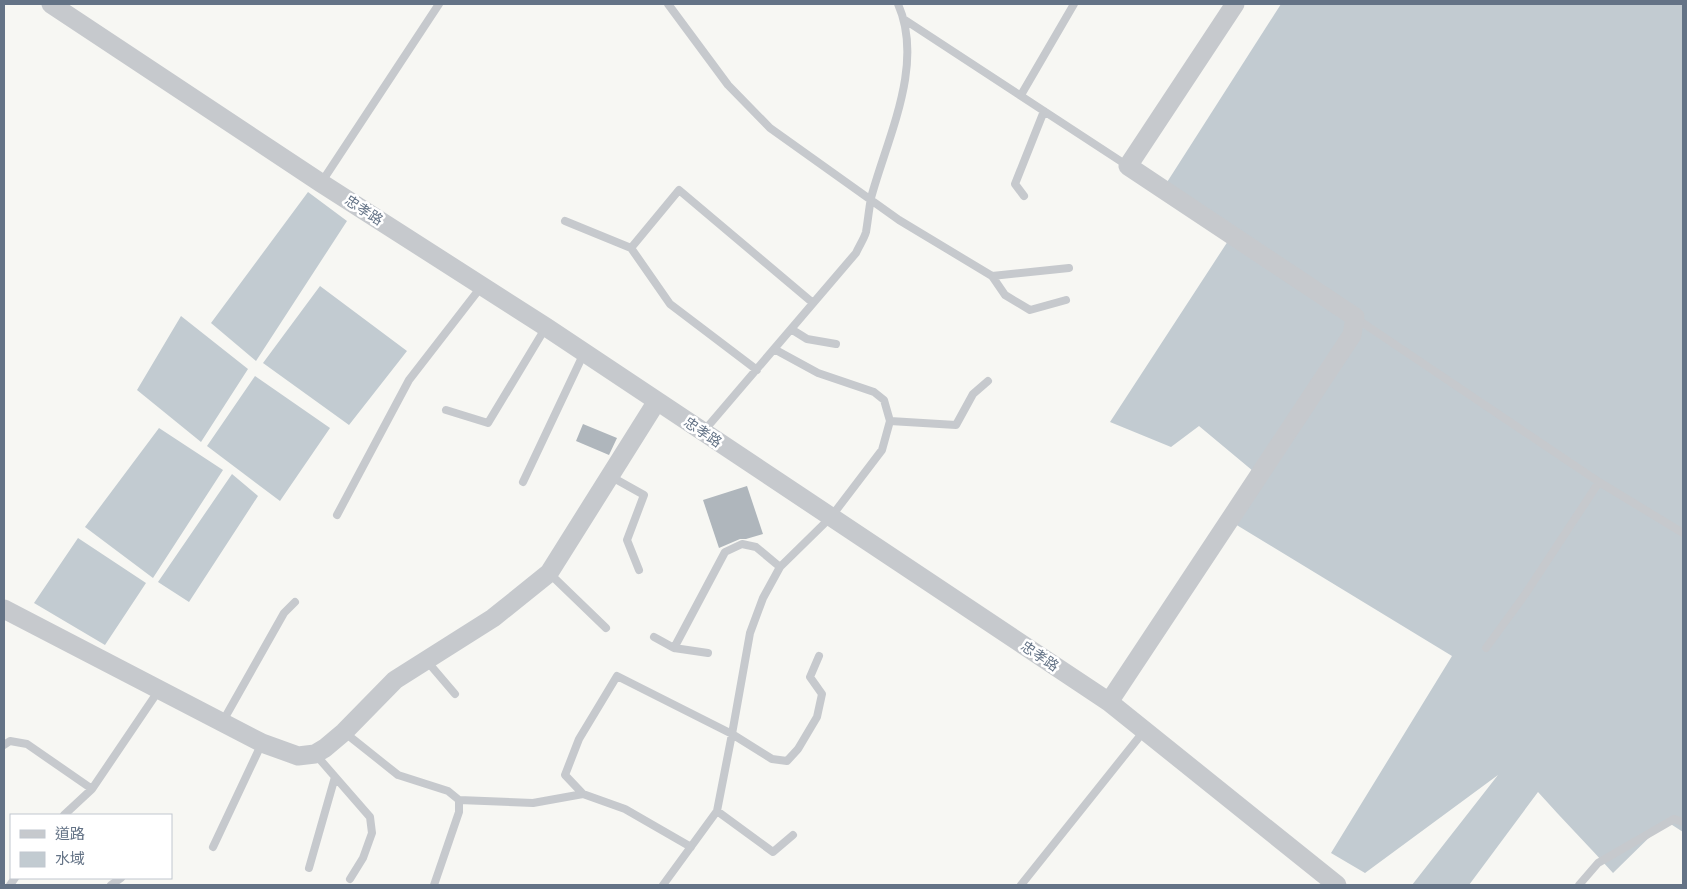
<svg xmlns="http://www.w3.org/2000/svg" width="1687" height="889" viewBox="0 0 1687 889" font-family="'Work Sans','Noto Sans TC',sans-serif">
<rect width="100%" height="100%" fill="#f7f7f3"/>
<path fill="#c2cbd1" d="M 1281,4 L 1683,4 L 1683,832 L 1666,821 L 1613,873 C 1589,846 1563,820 1538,792 L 1469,885 L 1412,885 L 1498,775 L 1365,873 L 1331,853 L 1452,656 L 1235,524 L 1259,476 L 1199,426 L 1171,447 L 1110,422 L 1230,238 L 1162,190 Z
M 308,192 L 347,221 L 256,361 L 211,323 Z
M 320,286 L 407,351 L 349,425 L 263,363 Z
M 181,316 L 248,369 L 201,442 L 137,390 Z
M 255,376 L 330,428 L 280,501 L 207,446 Z
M 159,428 L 223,470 L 153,578 L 85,527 Z
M 232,474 L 258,496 L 189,602 L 158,582 Z
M 78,538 L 146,583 L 105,645 L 34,603 Z"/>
<path fill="#afb6bc" d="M 583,424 L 617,438 L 609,455 L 576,441 Z
M 747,486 L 763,534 L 746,539 L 740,539 L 719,548 L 703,500 Z"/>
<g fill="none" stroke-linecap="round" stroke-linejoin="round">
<path stroke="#c6c9cd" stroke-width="8" d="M 668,4 L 728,85 L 770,128 L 899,220 L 992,276 L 1005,295 L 1030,310 L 1066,300
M 905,20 L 1128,166
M 1021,95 L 1074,4
M 321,183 L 439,4
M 1024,196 L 1015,184 L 1044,111
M 565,221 L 631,248
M 992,276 L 1069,268
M 1357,319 L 1599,482 L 1683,533
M 791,329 L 807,339 L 836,344
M 757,370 L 670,304 L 631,248 L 679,190 L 813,303
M 446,410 L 488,423 L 546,327
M 890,421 L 956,425 L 973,394 L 988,381
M 703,432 L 856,253 C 859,246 864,239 866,232 C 868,220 869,209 871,198 C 887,138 925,65 898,4
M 610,476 L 644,495 L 627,540 L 639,570
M 523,482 L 584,353
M 337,515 L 409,380 L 481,287
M 549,573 L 606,628
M 654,637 L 674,648 L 708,653
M 674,648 L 725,552 L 742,544 L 756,547 L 780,567
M 1486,648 L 1524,596 L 1599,482
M 426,660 L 455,694
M 223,721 L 284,613 L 295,602
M 344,732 L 398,775 L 448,791 L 459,800 L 459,812 L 434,885
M 4,745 L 10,741 L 27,744 L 92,789
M 316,755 L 370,817 L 372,833 L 363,858 L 350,879
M 583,794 L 565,775 L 579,739 L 617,676 L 732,734 L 772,759 L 787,761 L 798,749 L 817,717 L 822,694 L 810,677 L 819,656
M 459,800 L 533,803 L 583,794 L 625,809 L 691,847
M 717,811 L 773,852 L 793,835
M 64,815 L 92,789 L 159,690
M 213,847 L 262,743
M 309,868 L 335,777
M 10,885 L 15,878
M 111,885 L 121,878
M 663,885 L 717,811 L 732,734 L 750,633 L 763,598 L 780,567 L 831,517 L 882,450 L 890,421 L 884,400 L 874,392 L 818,373 L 774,349
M 1021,885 L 1144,731
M 1579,885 L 1598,863 L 1674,819 L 1683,822"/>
<path stroke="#c6c9cd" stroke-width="19" d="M 51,4 L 321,183 L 546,327 L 1109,702 L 1337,885
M 4,609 L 262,743 L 298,756 L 315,754 L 325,748 L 344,732 L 395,680 L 493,618 L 549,573 L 657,401
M 1109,702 L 1352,335 L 1355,317 L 1128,166 L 1235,4"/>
</g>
<g text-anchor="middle" stroke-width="5" stroke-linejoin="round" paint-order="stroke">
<g font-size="14" fill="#647386" stroke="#fff">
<text transform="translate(364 210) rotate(33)" y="5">忠孝路</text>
<text transform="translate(703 432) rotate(34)" y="5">忠孝路</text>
<text transform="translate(1040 656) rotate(34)" y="5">忠孝路</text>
</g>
</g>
<rect width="1687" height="889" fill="none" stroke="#647386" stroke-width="10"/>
<rect x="10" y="814" width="162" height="65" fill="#ffffff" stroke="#c1c7cf"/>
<rect x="20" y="830" width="25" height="8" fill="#c6c9cd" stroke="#c1c7cf"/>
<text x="55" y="839" font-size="15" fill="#647386">道路</text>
<rect x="20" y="852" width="25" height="15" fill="#c2cbd1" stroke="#c1c7cf"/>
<text x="55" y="864" font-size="15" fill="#647386">水域</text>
</svg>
